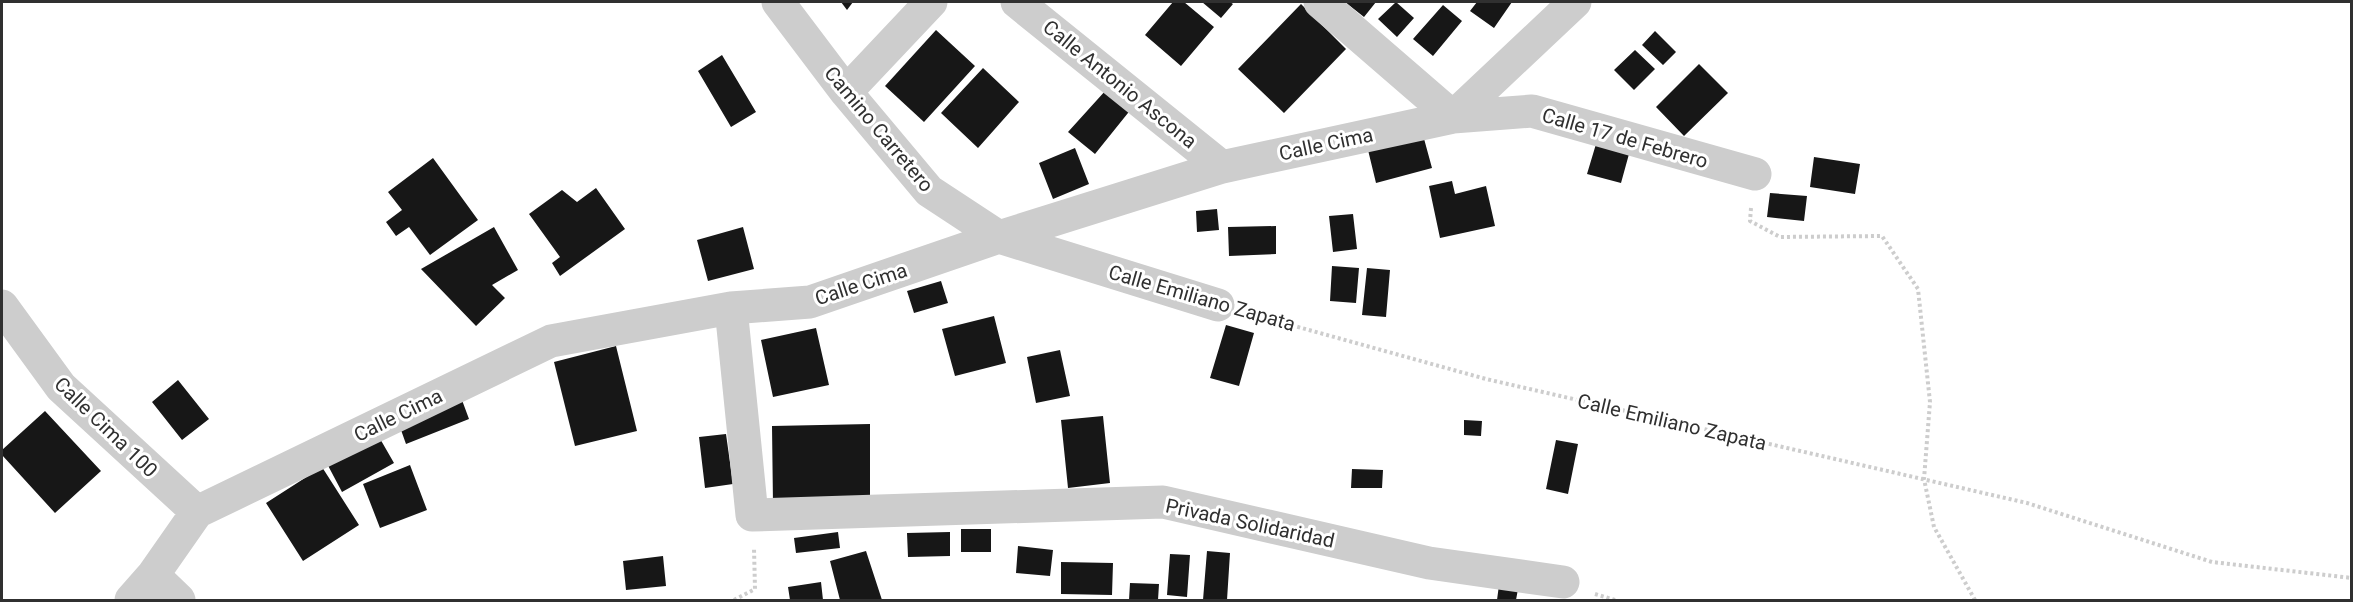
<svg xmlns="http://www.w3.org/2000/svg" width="2353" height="602" viewBox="0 0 2353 602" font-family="Roboto,sans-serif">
<rect width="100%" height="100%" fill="#fff"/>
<path fill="#171717" d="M 841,2 L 853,2 L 847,10 Z
M 1173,2 L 1184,2 L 1214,27 L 1181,66 L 1145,35 Z
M 1202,2 L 1230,2 L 1233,4 L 1221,18 Z
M 1345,2 L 1376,2 L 1364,17 Z
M 1396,2 L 1414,18 L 1397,37 L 1378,19 Z
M 1477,2 L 1512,2 L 1494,28 L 1470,11 Z
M 1301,4 L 1346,49 L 1284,113 L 1238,69 Z
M 1443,5 L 1462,21 L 1433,56 L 1413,39 Z
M 936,30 L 975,66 L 924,122 L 885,86 Z
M 1655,31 L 1676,52 L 1663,65 L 1642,45 Z
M 1635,50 L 1655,69 L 1634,90 L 1614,70 Z
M 722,55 L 756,112 L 731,127 L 698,71 Z
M 1699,64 L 1728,93 L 1684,136 L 1656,107 Z
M 983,68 L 1019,102 L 978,148 L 941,113 Z
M 1106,90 L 1132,108 L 1095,154 L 1068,132 Z
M 1423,135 L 1432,168 L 1376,183 L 1368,150 Z
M 1596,144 L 1629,154 L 1621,183 L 1587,174 Z
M 1075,148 L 1089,184 L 1053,199 L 1039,163 Z
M 1814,157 L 1860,164 L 1855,194 L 1810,187 Z
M 433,158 L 478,220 L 430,255 L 409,227 L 396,236 L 386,222 L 402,210 L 388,192 Z
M 1452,181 L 1455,194 L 1486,186 L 1495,226 L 1440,238 L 1429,186 Z
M 596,188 L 625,229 L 560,276 L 552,263 L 560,257 L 529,214 L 562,190 L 577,202 Z
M 1770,193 L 1807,196 L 1804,221 L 1767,217 Z
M 1217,209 L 1219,230 L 1197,232 L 1196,211 Z
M 1353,214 L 1357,249 L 1333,252 L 1329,216 Z
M 1276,226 L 1276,254 L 1229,256 L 1228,227 Z
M 494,227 L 518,270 L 492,285 L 505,298 L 476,326 L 421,269 Z
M 743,227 L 754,269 L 708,281 L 697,240 Z
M 1332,266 L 1359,268 L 1356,303 L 1330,301 Z
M 1367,268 L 1390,270 L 1386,317 L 1362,315 Z
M 941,281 L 948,303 L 914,313 L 907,291 Z
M 994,316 L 1006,363 L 955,376 L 942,329 Z
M 1226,325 L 1254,333 L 1239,386 L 1210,378 Z
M 816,328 L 829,385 L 773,397 L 761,340 Z
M 616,346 L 637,431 L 575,446 L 554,362 Z
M 1060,350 L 1070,396 L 1036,403 L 1027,357 Z
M 178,380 L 209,419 L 182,440 L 152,402 Z
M 459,392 L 469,419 L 406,444 L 396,416 Z
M 45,411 L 101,471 L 55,513 L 2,455 L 2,450 Z
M 1103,416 L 1110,483 L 1068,488 L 1061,420 Z
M 1464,420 L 1482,421 L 1481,436 L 1464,435 Z
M 870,424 L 870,505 L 773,505 L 772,426 Z
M 375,430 L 394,463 L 342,492 L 324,458 Z
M 726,434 L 733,484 L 705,488 L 699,437 Z
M 1556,440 L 1578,444 L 1568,494 L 1546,489 Z
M 410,465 L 427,510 L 380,528 L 363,484 Z
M 322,467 L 359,525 L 303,561 L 266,503 Z
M 1352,469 L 1383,470 L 1382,488 L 1351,488 Z
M 961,529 L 991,529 L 991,552 L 961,552 Z
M 838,532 L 840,548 L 796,553 L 794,538 Z
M 950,532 L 950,556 L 908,557 L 907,533 Z
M 1018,546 L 1053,550 L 1050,576 L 1016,573 Z
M 866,551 L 882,600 L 840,600 L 830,561 Z
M 1207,551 L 1230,553 L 1227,600 L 1203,600 Z
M 1170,554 L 1190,555 L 1187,597 L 1167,595 Z
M 663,556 L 666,586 L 626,590 L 623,561 Z
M 1061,562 L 1113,563 L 1112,595 L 1061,594 Z
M 821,582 L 823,600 L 790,600 L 788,587 Z
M 1130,583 L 1159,584 L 1158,600 L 1129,600 Z
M 1499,585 L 1518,589 L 1516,600 L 1497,600 Z"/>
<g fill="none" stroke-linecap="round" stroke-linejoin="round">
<path stroke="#cdcdcd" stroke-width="4" stroke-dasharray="3 3" stroke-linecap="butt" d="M 1751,208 L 1750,221 L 1780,237 L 1882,236 L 1918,289 L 1930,402 L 1924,479 L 1934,527 L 1975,600
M 1251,314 L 1486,379 L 2027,503 L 2212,562 L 2352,578
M 1595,594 L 1615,600
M 734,600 L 755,589 L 754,548"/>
<path stroke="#cdcdcd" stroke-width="33" d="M 778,2 L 846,92 L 929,191 L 999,237 L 1218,305
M 1017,2 L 1222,167
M 1320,2 L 1453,117 L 1532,111 L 1755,174
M 846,92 L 931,2
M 2,306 L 61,387 L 197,512
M 731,308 L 752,515 L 1163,502 L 1429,563 L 1563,582
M 153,575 L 179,600
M 131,600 L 153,575 L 197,512 L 551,341 L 731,308 L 810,302 L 999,237 L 1222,167 L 1453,117 L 1575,2"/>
</g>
<g text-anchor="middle" stroke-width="6" stroke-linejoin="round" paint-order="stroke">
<g font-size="20" fill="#303030" stroke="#fff">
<text transform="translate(1120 84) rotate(39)" y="7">Calle Antonio Ascona</text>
<text transform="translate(879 129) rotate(50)" y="7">Camino Carretero</text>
<text transform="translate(1625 138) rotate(16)" y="7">Calle 17 de Febrero</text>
<text transform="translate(1326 144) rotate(-12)" y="7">Calle Cima</text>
<text transform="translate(861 284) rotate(-18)" y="7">Calle Cima</text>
<text transform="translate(1202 298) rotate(16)" y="7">Calle Emiliano Zapata</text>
<text transform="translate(398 415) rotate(-26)" y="7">Calle Cima</text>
<text transform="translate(1672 422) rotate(13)" y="7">Calle Emiliano Zapata</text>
<text transform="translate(106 427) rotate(44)" y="7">Calle Cima 100</text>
<text transform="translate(1250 523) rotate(12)" y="7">Privada Solidaridad</text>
</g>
</g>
<rect width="2353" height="602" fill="none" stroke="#303030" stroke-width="6"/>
</svg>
